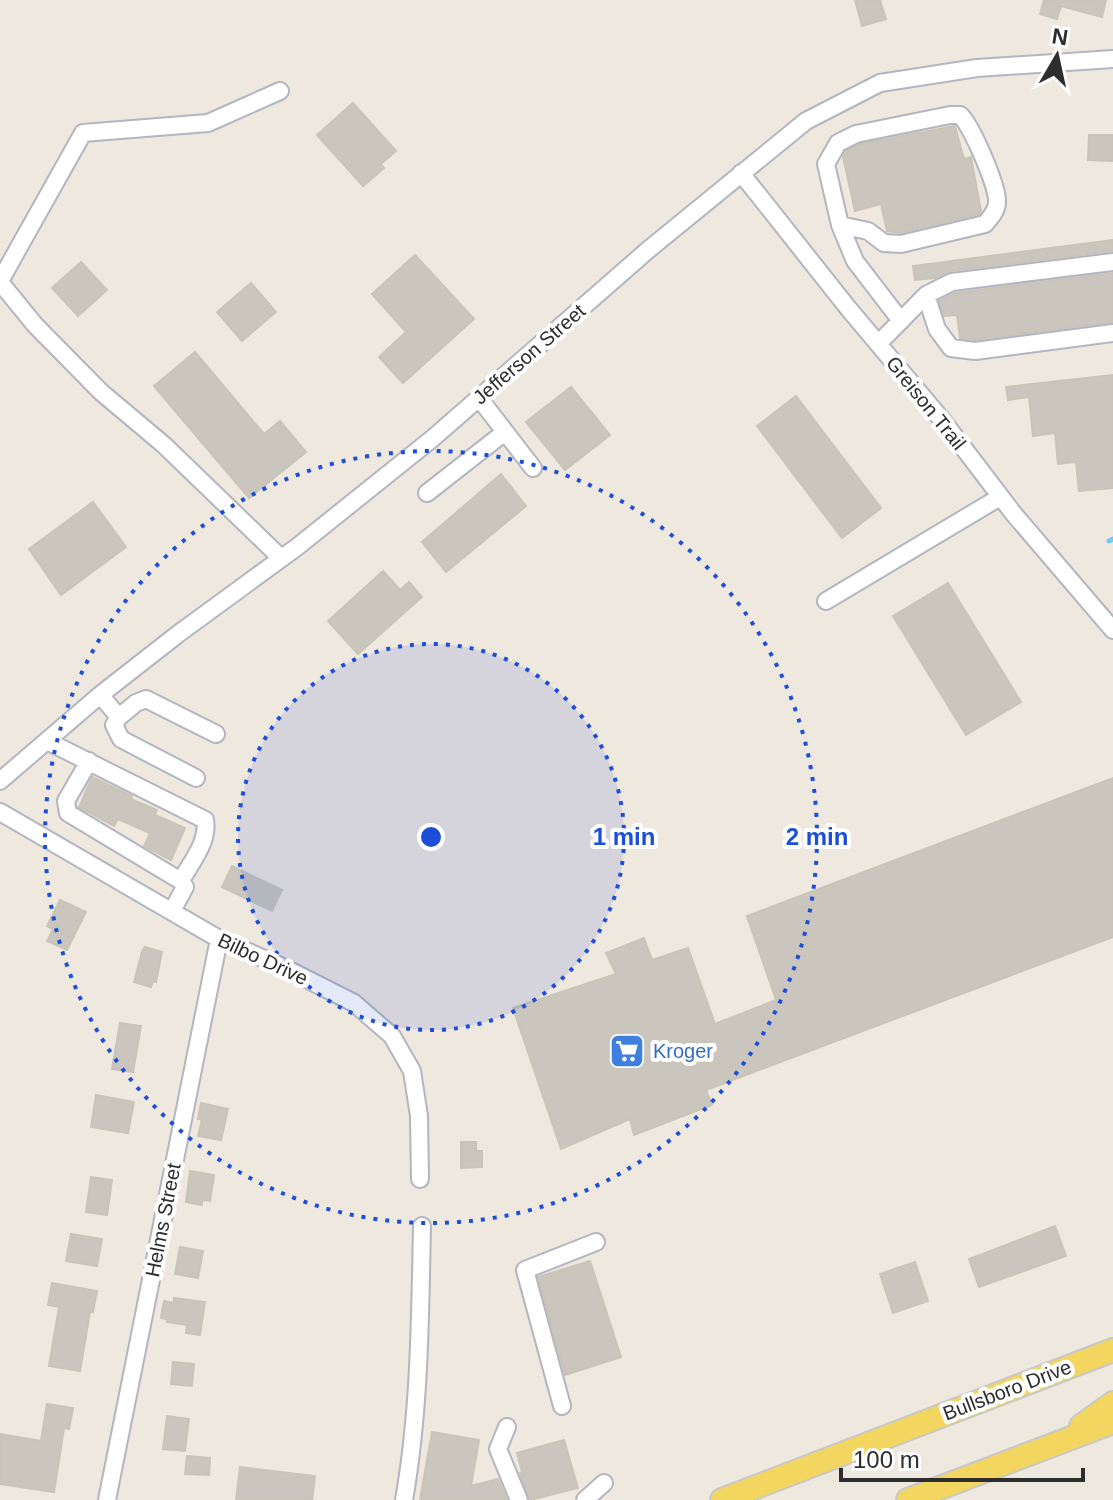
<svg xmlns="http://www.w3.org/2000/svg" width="1113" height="1500" viewBox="0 0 1113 1500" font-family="Helvetica,sans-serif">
<rect width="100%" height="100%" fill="#eee8df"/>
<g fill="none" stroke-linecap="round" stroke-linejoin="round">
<path stroke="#72c9f0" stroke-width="5" d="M 1109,541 L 1113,539"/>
</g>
<path fill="#cac6bd" stroke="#cac4b8" stroke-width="2" d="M 855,0 L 880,0 L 886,19 L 862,26 Z
M 1044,0 L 1106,0 L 1102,17 L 1061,6 L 1057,19 L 1040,14 Z
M 353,103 L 396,151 L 381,164 L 384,168 L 363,186 L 317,135 Z
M 955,126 L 964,159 L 971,157 L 981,211 L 979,214 L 900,233 L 887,231 L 881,204 L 855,211 L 843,157 L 846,151 L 860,144 Z
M 1089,135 L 1113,135 L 1113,161 L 1088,160 Z
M 1113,240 L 1113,251 L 951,271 L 935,278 L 915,280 L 913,266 Z
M 415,255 L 474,319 L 403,383 L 379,357 L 406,332 L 372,294 Z
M 81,262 L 107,290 L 78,316 L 52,288 Z
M 1113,273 L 1113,322 L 975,340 L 960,338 L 957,315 L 944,316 L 939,301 L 955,293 Z
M 251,283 L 276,312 L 242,341 L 217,312 Z
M 195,352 L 264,434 L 280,421 L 306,452 L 249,498 L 154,386 Z
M 1113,375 L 1113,488 L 1079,491 L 1076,462 L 1058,464 L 1055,433 L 1033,436 L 1029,397 L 1008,400 L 1006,387 Z
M 571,387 L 610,435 L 565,470 L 526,422 Z
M 796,396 L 881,508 L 842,538 L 757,426 Z
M 501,474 L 526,506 L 446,572 L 422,542 Z
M 93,502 L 126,547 L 61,595 L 29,549 Z
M 383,571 L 400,590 L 409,582 L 422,597 L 358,654 L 328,621 Z
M 948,583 L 1021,702 L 966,735 L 893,616 Z
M 92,777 L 132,796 L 131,799 L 157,810 L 155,815 L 185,828 L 171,860 L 144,846 L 150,833 L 118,819 L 114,826 L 79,807 Z
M 1113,778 L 1113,937 L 706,1090 L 712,1105 L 634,1135 L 630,1119 L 561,1149 L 513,1008 L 616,974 L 606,953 L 644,938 L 652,960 L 688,948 L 715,1024 L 776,1000 L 747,916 Z
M 232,866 L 282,890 L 272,911 L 222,887 Z
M 60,900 L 86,912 L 67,950 L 47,941 L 53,929 L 47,926 Z
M 145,947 L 162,952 L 156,982 L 153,981 L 151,987 L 134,982 L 142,952 Z
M 120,1023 L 141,1026 L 133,1072 L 112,1069 Z
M 96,1095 L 134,1102 L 128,1133 L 91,1127 Z
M 201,1103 L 228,1109 L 221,1140 L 198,1136 L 202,1119 L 198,1119 Z
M 461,1142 L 476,1142 L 476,1151 L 482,1151 L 482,1167 L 461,1168 Z
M 190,1171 L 214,1175 L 210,1201 L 202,1200 L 202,1205 L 186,1202 Z
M 91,1177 L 112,1180 L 107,1215 L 86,1212 Z
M 1055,1226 L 1066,1256 L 979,1287 L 969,1259 Z
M 71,1234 L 102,1239 L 97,1266 L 66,1261 Z
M 180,1247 L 203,1251 L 198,1278 L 175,1274 Z
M 590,1261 L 621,1357 L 565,1375 L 538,1277 Z
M 915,1262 L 928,1301 L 893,1313 L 880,1274 Z
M 52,1283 L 97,1291 L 93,1312 L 90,1312 L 80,1371 L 49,1366 L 59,1307 L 48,1305 Z
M 174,1298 L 205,1302 L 200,1335 L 186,1333 L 187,1325 L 167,1322 L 167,1319 L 161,1318 L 164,1301 L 174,1303 Z
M 173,1362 L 194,1364 L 192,1386 L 171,1384 Z
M 47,1404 L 73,1408 L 69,1429 L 64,1428 L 54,1492 L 0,1484 L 0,1434 L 41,1441 Z
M 167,1416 L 189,1419 L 185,1451 L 163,1449 Z
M 432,1432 L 479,1440 L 471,1486 L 498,1479 L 507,1500 L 420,1500 Z
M 564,1440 L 578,1488 L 530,1500 L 520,1473 L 522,1472 L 517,1453 Z
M 187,1456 L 210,1458 L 209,1475 L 185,1474 Z
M 240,1467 L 315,1476 L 312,1500 L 236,1500 Z"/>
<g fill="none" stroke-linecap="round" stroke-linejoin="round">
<g stroke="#b3b5c0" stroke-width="20">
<path id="minor" d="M 741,173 L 848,308 L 943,421 L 1013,513 L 1113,630
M 840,225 L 868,231 L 884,243 L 901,244 L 985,224 C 990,218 997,211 997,202 C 998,187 971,124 960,115 L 950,115 L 856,134 L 838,143 L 826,164 L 840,225 L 855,261 L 901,321
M 0,281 L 83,133 L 208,123 L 280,91
M 0,282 L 35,325 L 101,392 L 164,445 L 281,558
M 926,295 L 937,329 L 951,348 L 975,351 L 1113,333
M 878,344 L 926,295 L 952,282 L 1113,262
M 479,398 L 533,468
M 427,493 L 505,432
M 826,601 L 1000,497
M 100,695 L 119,717 L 114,725 L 121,739 L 196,778
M 119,717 L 136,703 L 146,699 L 216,734
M 47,741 L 205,820 C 209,842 191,862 181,881 L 185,887 L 172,911
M 89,761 L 66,801 L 68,813 L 181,881
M 0,781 L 100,695 L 178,634 L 297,547 L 433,438 L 648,250 L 806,121 L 880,83 L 977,68 L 1113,59
M 0,812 L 219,939 L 285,968 L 354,1003 L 392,1036 L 412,1071 L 419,1116 L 420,1179
M 562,1406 L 525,1270 L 596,1242
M 507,1427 L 498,1449 L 519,1500
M 107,1500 L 219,939
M 404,1500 C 420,1409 420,1317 422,1226
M 585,1500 L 604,1483"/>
</g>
<g stroke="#c8c8c8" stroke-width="26">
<path id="major" d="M 1081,1426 L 1113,1403
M 722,1500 L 1113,1350
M 908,1500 L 1113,1422"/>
</g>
<use href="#minor" stroke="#fff" stroke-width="16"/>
<use href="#major" stroke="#f2d660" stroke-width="22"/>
</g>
<circle cx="431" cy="837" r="193" fill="#1d4ed8" fill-opacity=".12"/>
<g fill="none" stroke="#1d4ed8" stroke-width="4" stroke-dasharray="4 8">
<circle cx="431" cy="837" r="193"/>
<circle cx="431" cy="837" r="386"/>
</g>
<defs>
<g id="supermarket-square" transform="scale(1.8)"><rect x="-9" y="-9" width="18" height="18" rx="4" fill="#3f7fe0" stroke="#fff"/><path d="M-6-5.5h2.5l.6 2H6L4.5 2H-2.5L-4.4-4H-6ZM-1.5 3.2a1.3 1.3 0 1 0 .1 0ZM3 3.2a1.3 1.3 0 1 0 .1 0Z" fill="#fff"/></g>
</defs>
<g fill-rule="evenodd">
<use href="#supermarket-square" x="627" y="1051"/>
</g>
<g text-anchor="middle" stroke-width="8" stroke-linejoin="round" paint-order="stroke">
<g font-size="20" fill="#2d2d2d" stroke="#fff">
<text transform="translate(529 354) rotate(-41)" y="7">Jefferson Street</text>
<text transform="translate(926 403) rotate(51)" y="7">Greison Trail</text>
<text transform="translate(263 959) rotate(25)" y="7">Bilbo Drive</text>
<text transform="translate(163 1220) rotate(-79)" y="7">Helms Street</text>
<text transform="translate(1007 1390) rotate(-21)" y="7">Bullsboro Drive</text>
</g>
<g font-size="20" fill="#366cbe" stroke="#fff" text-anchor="start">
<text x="653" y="1058">Kroger</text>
</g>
</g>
<circle cx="431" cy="837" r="12" fill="#1d4ed8" stroke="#fff" stroke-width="4"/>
<g font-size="24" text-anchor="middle" font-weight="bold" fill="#1d4ed8" stroke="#fff" stroke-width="8" stroke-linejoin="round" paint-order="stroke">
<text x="624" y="845">1 min</text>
<text x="817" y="845">2 min</text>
</g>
<g transform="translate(1057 56) rotate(9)" stroke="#ffffff" stroke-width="6" paint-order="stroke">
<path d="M0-6L14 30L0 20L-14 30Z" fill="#2d2d2d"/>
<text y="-12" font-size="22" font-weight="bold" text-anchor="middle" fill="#2d2d2d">N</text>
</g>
<path d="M841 1468v12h242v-12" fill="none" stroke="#2d2d2d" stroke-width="4"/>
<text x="853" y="1468" font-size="24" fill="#2d2d2d" stroke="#ffffff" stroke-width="6" paint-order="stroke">100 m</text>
</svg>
